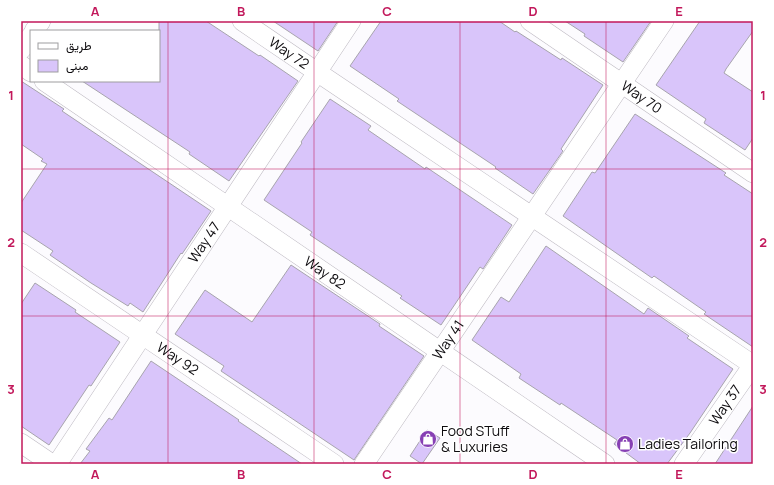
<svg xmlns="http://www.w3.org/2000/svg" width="774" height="485" viewBox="0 0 774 485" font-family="Manrope,Vazirmatn,sans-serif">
<rect width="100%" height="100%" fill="#fcfbfe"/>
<path fill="#d9c5fa" stroke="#a7a4ad" d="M 159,21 L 206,21 L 259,56 L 260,55 L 298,81 L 229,181 L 189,154 L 190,152 L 82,81 L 159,81 Z
M 273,21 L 338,21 L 318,51 Z
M 381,21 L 499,21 L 515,32 L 516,31 L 561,60 L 562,58 L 603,85 L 561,149 L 563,151 L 533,194 L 495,168 L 496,167 L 397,101 L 399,99 L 350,66 Z
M 565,21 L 651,21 L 623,62 L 584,36 L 585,34 Z
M 700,21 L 753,21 L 753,31 L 726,69 L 724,73 L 753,92 L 753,138 L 745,150 L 704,123 L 706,119 L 656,85 Z
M 21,81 L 64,109 L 62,111 L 211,211 L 182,254 L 181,253 L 143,312 L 130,303 L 128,306 L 91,283 L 50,255 L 53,251 L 21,230 L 21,203 L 47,164 L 41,161 L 43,159 L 21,144 Z
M 330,99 L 371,126 L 368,130 L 425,169 L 426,167 L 512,225 L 483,269 L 480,267 L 441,325 L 400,298 L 402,296 L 310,235 L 312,232 L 264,200 L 302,143 L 301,142 Z
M 635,114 L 726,173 L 724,175 L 753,194 L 753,347 L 704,314 L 706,312 L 654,276 L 652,278 L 563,216 L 592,172 L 595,173 Z
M 546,246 L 644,314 L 648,308 L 689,336 L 687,338 L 733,369 L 690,433 L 667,464 L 641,464 L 614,444 L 617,440 L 561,403 L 560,405 L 519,378 L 521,374 L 472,340 L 501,297 L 509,302 Z
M 291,265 L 380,324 L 379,326 L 424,356 L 354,460 L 221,371 L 224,366 L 175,334 L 205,290 L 252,322 Z
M 35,283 L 76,310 L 75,312 L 120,342 L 91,386 L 89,385 L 49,445 L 21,426 L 21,304 Z
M 151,361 L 239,420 L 238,421 L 302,464 L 80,464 L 90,451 L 86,449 L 109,418 L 112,420 Z
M 753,406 L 753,464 L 715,464 L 732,438 Z
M 427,430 L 440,438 L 422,464 L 410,456 Z"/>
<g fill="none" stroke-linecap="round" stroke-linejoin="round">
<g stroke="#bebac2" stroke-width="20">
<g id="minor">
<path id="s1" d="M 242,21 L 317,72 L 753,365"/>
<path id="s2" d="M 530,21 L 753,173"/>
<path d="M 34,31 L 41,21"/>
<path d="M 21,50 L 31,36"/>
<path d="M 21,65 L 31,72"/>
<path id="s3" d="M 44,81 L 605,464"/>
<path id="s4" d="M 21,253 L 334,464"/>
<path d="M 21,443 L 52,464"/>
<path id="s5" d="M 57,464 L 351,21"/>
<path id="s6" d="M 364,464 L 664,21"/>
<path id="s7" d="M 684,464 L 753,365"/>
</g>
</g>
<use href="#minor" stroke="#fff" stroke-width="19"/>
</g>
<path fill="none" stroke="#c2185b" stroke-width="1" stroke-opacity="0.55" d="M 168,21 L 168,464M 314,21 L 314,464M 460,21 L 460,464M 606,21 L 606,464M 21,169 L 753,169M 21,316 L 753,316"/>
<defs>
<g id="shop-disc" transform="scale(0.9)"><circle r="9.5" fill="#8740b4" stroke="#fff"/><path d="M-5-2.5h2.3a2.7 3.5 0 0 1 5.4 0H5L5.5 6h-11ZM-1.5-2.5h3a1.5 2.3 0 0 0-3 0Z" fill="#fff"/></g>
</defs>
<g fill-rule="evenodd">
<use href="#shop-disc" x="428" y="439"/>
<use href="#shop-disc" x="625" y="444"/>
</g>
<g text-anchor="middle" stroke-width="3" stroke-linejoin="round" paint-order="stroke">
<g font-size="14" fill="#0d0b0e" stroke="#fff">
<text dy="5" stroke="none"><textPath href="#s1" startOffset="57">Way 72</textPath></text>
<text dy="5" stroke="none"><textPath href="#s2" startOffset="135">Way 70</textPath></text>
<text dy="5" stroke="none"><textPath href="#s5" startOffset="266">Way 47</textPath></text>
<text dy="5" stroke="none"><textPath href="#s3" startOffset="340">Way 82</textPath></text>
<text dy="5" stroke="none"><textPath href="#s6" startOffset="150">Way 41</textPath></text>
<text dy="5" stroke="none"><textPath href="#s4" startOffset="189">Way 92</textPath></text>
<text dy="5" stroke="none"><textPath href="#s7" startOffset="72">Way 37</textPath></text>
</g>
<g font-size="14" fill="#0d0b0e" stroke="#fff" text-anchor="start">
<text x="441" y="436">Food STuff<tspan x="441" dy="16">&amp; Luxuries</tspan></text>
<text x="638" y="449">Ladies Tailoring</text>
</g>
</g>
<rect width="774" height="485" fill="none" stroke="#ffffff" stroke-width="44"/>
<rect x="30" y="30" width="130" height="52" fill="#ffffff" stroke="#9e9d9f"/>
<rect x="38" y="43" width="20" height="6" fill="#ffffff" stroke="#9e9d9f"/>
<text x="66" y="50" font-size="12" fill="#0d0b0e">طريق</text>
<rect x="38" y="60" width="20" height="12" fill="#d9c5fa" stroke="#9e9d9f"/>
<text x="66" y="70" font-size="12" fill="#0d0b0e">مبنى</text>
<rect x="22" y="22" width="730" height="441" fill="none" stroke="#c2185b" stroke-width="1.5"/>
<g font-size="13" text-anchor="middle" font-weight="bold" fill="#c2185b">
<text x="95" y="16">A</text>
<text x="241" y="16">B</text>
<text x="387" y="16">C</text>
<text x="533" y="16">D</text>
<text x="679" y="16">E</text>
<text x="11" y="100">1</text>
<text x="763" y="100">1</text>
<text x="11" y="247">2</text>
<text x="763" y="247">2</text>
<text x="11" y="394">3</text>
<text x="763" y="394">3</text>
<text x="95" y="479">A</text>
<text x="241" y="479">B</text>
<text x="387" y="479">C</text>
<text x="533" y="479">D</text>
<text x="679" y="479">E</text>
</g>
</svg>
